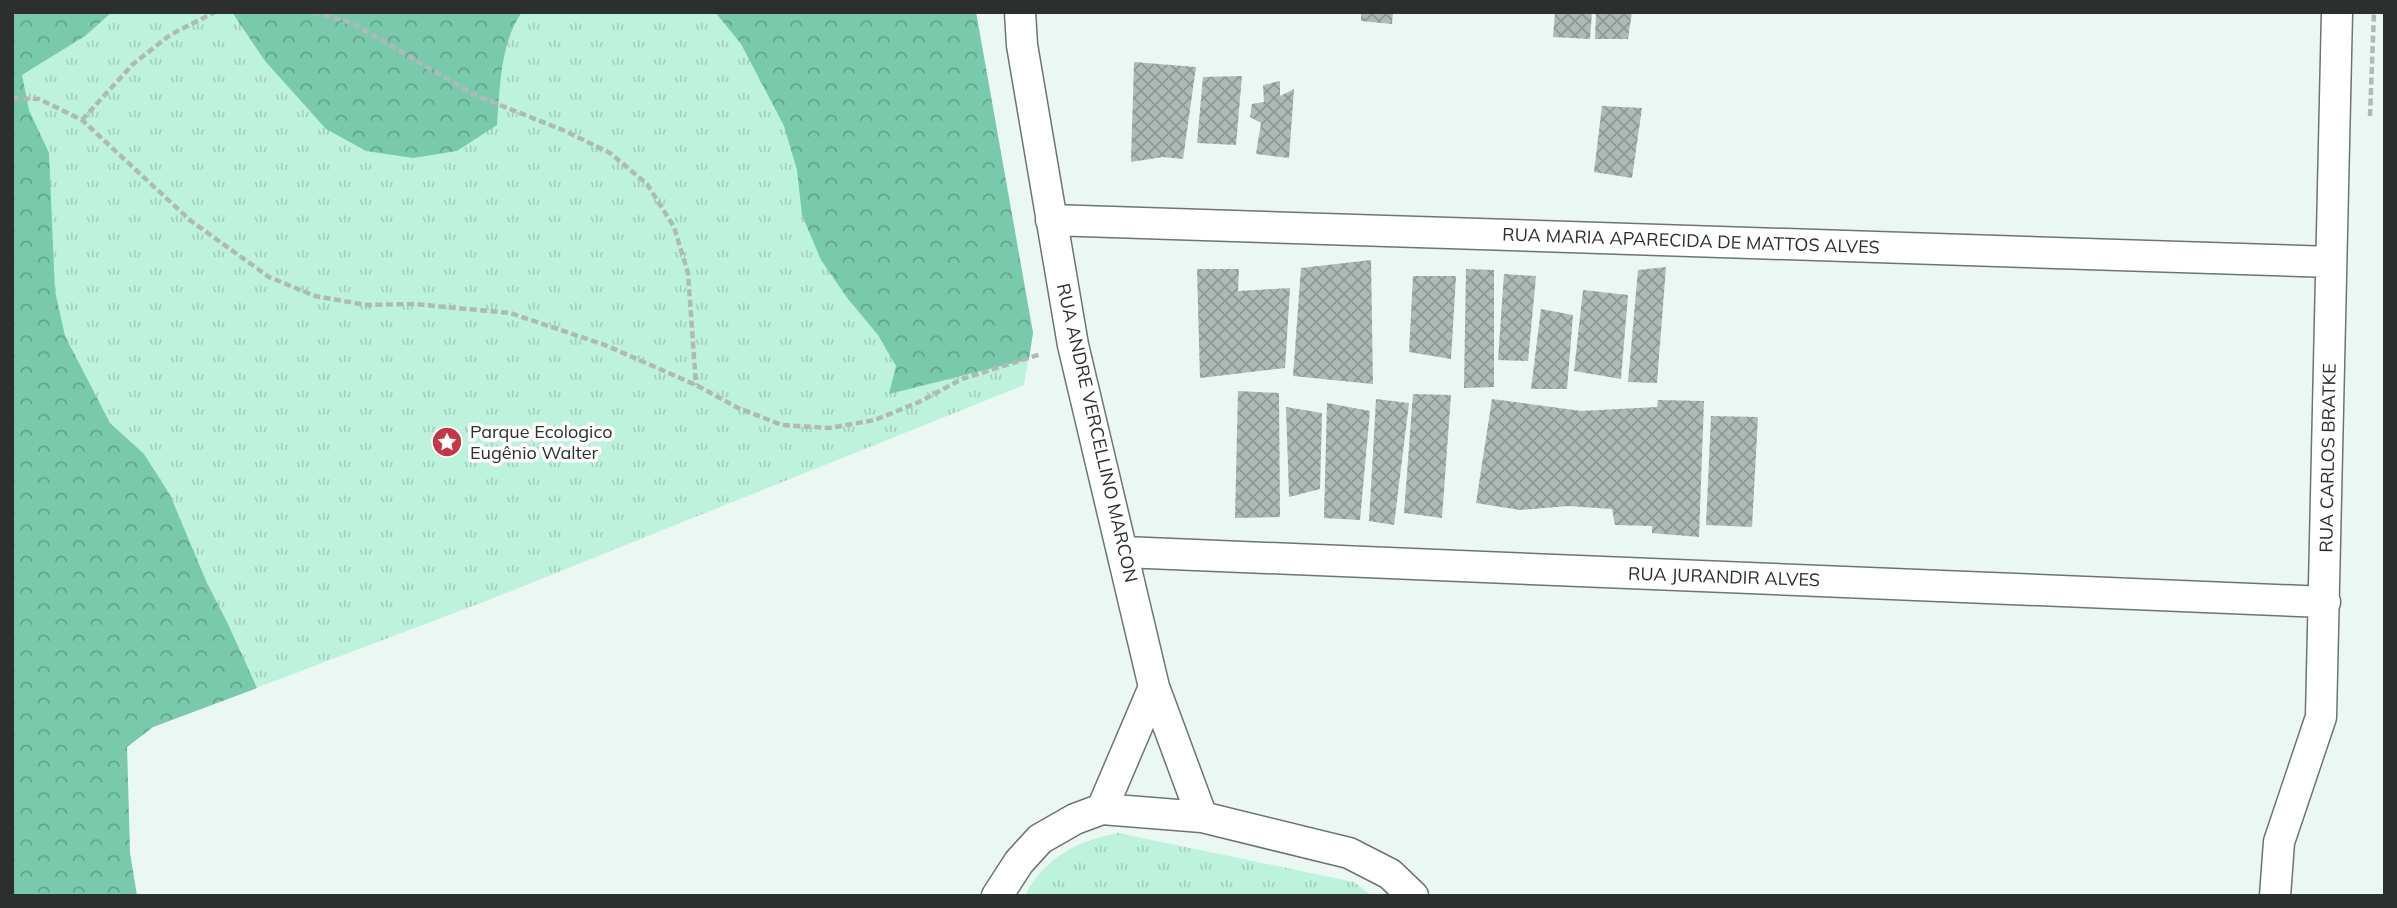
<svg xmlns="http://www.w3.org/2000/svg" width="2397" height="908" viewBox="0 0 2397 908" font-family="Mulish,sans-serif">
<defs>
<pattern id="grass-tufts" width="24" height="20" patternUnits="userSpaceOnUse" patternTransform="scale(1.75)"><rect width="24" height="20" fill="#bdf3dd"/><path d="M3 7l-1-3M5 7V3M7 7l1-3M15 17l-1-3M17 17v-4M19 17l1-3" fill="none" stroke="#a3d1be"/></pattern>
<pattern id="forest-crowns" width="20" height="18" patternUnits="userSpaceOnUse" patternTransform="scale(1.75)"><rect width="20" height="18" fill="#79caac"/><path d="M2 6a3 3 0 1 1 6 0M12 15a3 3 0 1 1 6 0" fill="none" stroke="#63a48c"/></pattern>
<pattern id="building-cross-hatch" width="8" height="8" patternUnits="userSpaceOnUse" patternTransform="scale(1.75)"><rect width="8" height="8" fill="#aebab5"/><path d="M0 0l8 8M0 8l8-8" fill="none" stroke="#8e9894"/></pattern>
</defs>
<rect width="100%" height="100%" fill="#eaf7f2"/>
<path fill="url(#grass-tufts)" d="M 12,12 L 976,12 L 1033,333 L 1024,385 L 486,601 L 153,727 L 127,747 L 130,853 L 137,896 L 12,896 Z
M 1118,833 L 1354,882 L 1372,896 L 1025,896 C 1043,858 1079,840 1118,833 Z"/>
<path fill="url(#forest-crowns)" d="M 12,12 L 112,12 L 85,36 L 22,75 L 29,110 L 49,153 L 55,291 L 65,336 L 110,423 L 144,454 L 170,495 L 207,583 L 228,624 L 257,688 L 153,727 L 127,747 L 130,853 L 137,896 L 12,896 Z
M 232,12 L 522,12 C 500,43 500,88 497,125 L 457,151 L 413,158 L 366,151 L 326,129 L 265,61 Z
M 715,12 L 976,12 L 1033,333 L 1029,359 L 889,394 L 896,366 L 878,335 L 848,299 L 821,260 L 802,215 L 797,170 L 784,126 L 741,44 Z"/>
<path fill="url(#building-cross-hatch)" d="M 1361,12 L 1393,12 L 1392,24 L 1361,21 Z
M 1555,12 L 1592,12 L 1590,39 L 1553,37 Z
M 1596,12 L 1632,12 L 1628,39 L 1595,39 Z
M 1134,62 L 1196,67 L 1183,159 L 1163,157 L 1131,162 Z
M 1242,76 L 1236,145 L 1197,143 L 1203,77 Z
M 1280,81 L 1280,96 L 1294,89 L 1289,158 L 1256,154 L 1261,123 L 1250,117 L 1252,104 L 1264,102 L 1263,85 Z
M 1602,106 L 1642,108 L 1632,178 L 1594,172 Z
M 1371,260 L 1373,384 L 1293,376 L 1301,268 Z
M 1666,267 L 1657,383 L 1628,382 L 1638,270 Z
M 1197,269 L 1239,269 L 1238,291 L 1290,288 L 1285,368 L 1200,378 Z
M 1466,269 L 1494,270 L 1494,387 L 1464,388 Z
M 1504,274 L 1536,276 L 1528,361 L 1498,360 Z
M 1413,276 L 1456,276 L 1451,359 L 1409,352 Z
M 1583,290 L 1628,295 L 1621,379 L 1574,371 Z
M 1541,309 L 1573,315 L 1567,389 L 1531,389 Z
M 1238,391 L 1279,393 L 1280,517 L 1235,518 Z
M 1413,394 L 1451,395 L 1442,518 L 1404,513 Z
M 1376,399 L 1409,403 L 1394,525 L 1369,521 Z
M 1492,399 L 1581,411 L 1657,407 L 1658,400 L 1704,401 L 1699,537 L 1652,533 L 1652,526 L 1615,525 L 1612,509 L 1568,506 L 1520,510 L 1476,503 Z
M 1327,403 L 1370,411 L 1360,520 L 1324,518 Z
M 1286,407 L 1322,413 L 1320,489 L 1289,497 Z
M 1711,416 L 1758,417 L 1752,527 L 1706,525 Z"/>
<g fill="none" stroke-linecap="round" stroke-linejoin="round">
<g stroke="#6b7671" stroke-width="33">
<path id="street" d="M 1020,12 L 1022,45 L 1073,345 L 1154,687 L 1202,817
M 1051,220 L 2331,262
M 1124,552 L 2325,602
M 1102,809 L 1154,687
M 997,896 L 1019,862 L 1040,839 L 1075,819 L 1102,809 L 1202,817 L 1349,853 L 1390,874 L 1413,896
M 2275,896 L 2279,842 L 2321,717 L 2337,12"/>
</g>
<path stroke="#afbab6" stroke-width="4.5" stroke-dasharray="7 3.5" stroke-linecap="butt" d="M 313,12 L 352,23 L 475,95 L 565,131 L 610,153 L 647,184 L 674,227 L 688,273 L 696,385
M 12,98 L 39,99 L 82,120 L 191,221 L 269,277 L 315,296 L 366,305 L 414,304 L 510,313 L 605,345 L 696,385 L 738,408 L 782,425 L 829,428 L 875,420 L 919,402 L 962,379 L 1041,354
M 2370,116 L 2374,12
M 82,120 L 133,64 L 170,35 L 215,12"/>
<use href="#street" stroke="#fff" stroke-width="30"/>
</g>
<defs>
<g id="sight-disc" transform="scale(1.575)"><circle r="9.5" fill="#c63649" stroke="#fff"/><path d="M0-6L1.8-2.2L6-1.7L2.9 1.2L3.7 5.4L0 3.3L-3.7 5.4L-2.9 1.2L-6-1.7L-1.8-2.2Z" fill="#fff"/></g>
</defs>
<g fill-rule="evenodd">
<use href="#sight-disc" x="447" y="442"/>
</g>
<g text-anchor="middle" stroke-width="7" stroke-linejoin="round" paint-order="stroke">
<g font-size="18" fill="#2b302e" stroke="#fff">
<text transform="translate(1691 241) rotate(2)" y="6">RUA MARIA APARECIDA DE MATTOS ALVES</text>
<text transform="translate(1097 433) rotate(77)" y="6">RUA ANDRE VERCELLINO MARCON</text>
<text transform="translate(2328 458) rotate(-89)" y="6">RUA CARLOS BRATKE</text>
<text transform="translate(1724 577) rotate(2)" y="6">RUA JURANDIR ALVES</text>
</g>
<g font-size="18" fill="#2b302e" stroke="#fff" text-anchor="start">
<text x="470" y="438">Parque Ecologico<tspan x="470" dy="21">Eugênio Walter</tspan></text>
</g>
</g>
<rect width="2397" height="908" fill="none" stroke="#2b302e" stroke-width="28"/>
</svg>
